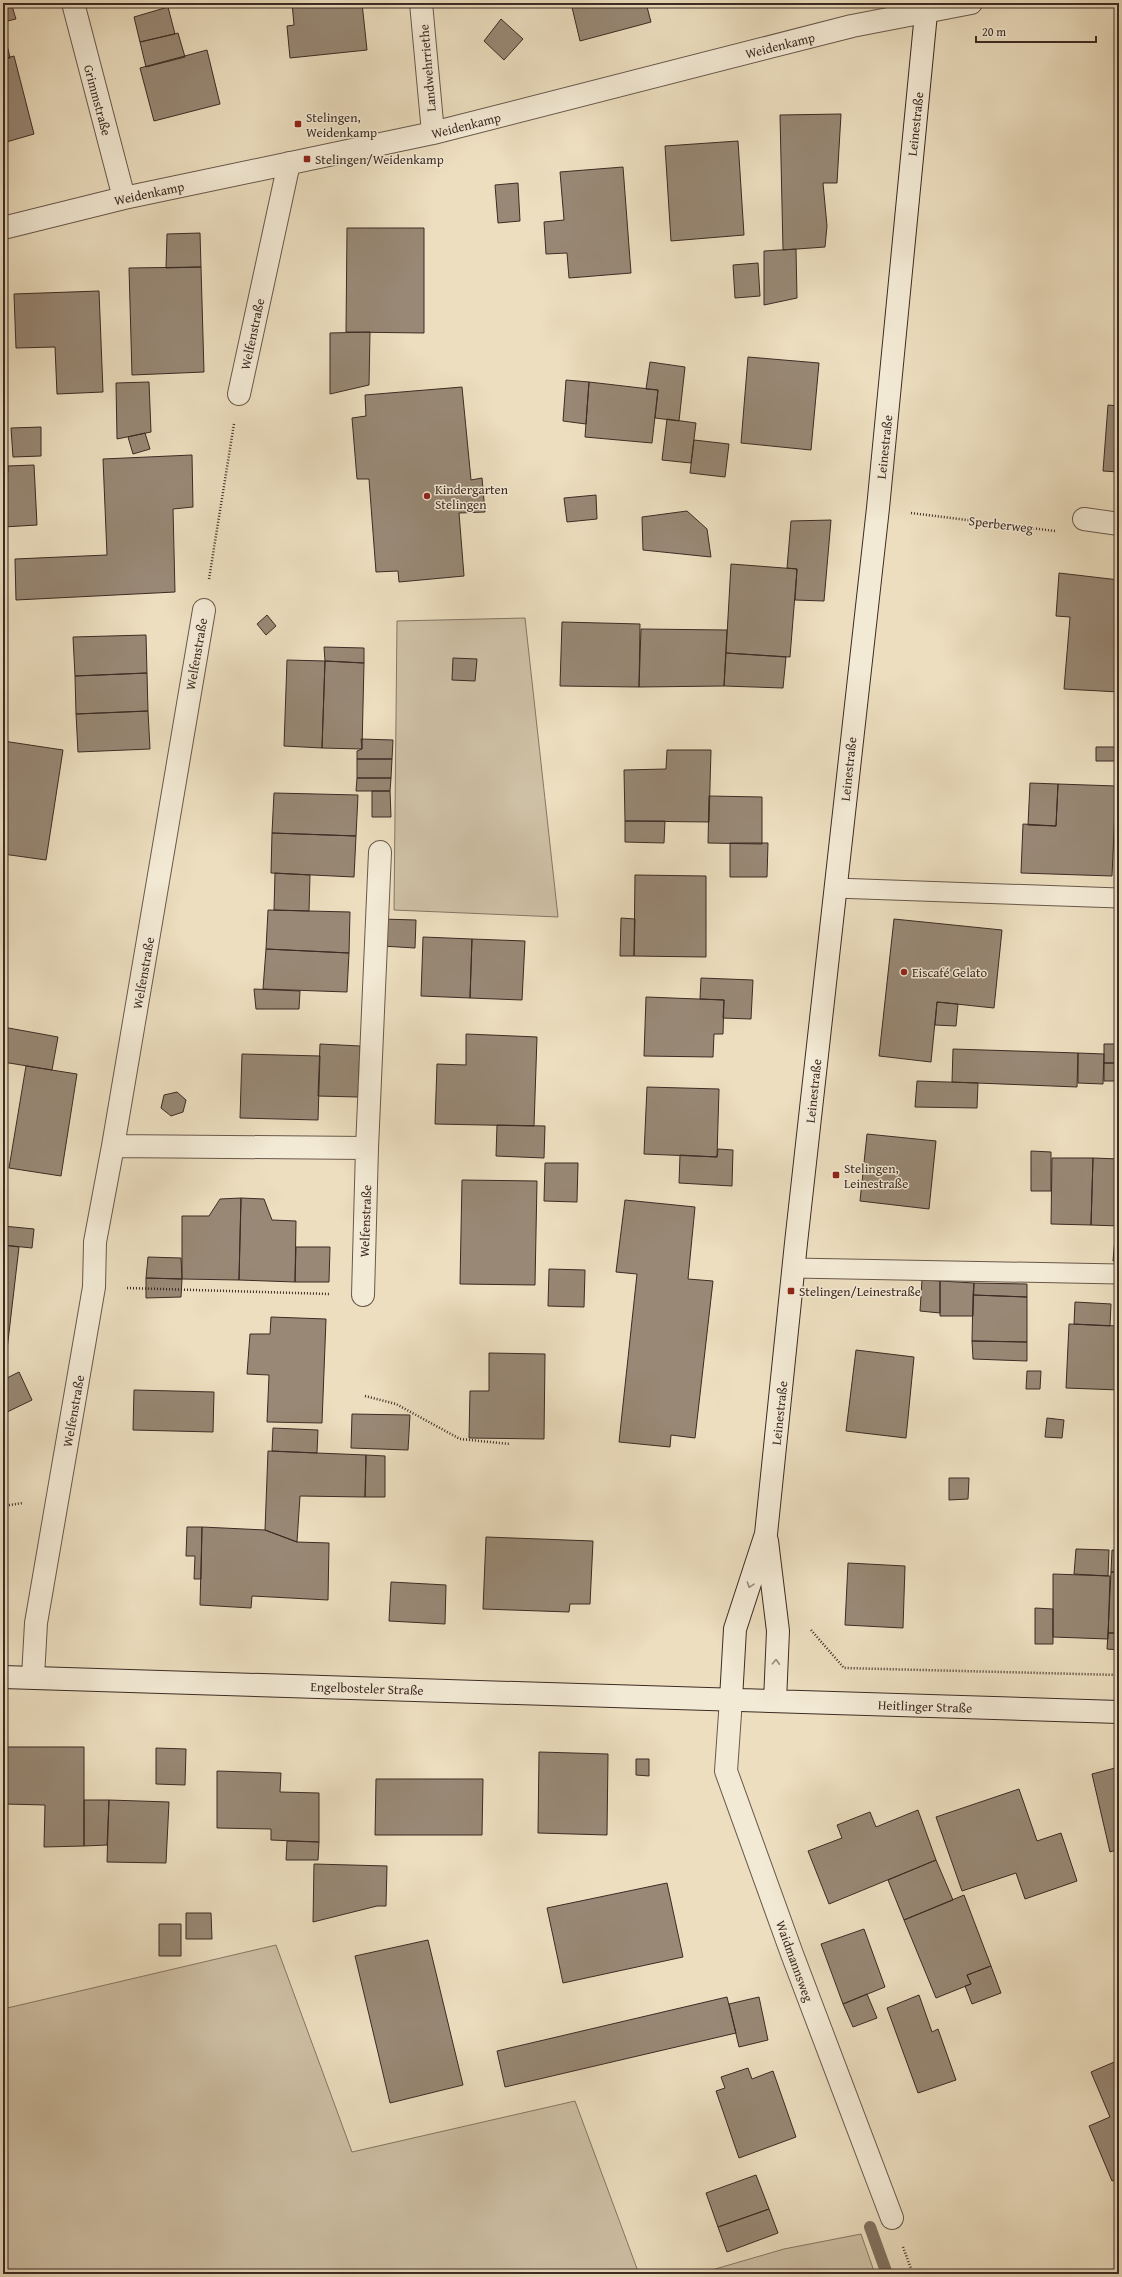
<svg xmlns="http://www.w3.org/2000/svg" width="1122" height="2277" viewBox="0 0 1122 2277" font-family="'Gentium Book Plus',serif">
<rect width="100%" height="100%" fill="#ecdebf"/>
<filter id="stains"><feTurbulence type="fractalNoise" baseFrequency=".005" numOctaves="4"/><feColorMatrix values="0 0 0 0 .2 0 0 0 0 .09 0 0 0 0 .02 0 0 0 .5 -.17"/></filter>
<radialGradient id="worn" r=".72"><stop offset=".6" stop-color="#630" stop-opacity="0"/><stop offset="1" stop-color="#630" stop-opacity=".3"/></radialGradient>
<path fill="#cec0a5" stroke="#867664" d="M 525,618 L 558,917 L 394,910 L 397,621 Z
M 276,1945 L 352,2152 L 575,2101 L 639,2274 L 3,2274 L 3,2009 Z
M 861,2234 L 875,2274 L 698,2274 L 784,2249 Z"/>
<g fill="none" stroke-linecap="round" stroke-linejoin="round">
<path stroke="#827261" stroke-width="12" d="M 870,2227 L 887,2274"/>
</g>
<path fill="#988875" stroke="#3d2b24" d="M 3,3 L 11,3 L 16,19 L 3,22 Z
M 292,3 L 362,3 L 367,50 L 290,58 L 287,26 L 294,25 Z
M 571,3 L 646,3 L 651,22 L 580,41 Z
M 168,7 L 175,34 L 140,42 L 134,17 Z
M 501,19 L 523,39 L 504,60 L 484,41 Z
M 178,33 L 185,57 L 146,67 L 140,42 Z
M 6,40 L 10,58 L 3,59 L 3,41 Z
M 207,50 L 220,104 L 154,121 L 140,68 Z
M 14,56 L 34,134 L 3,143 L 3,59 Z
M 841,114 L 837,183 L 823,183 L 827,226 L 825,247 L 783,250 L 780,115 Z
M 738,141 L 744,235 L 671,241 L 665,146 Z
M 623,167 L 631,273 L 569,278 L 567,253 L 546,254 L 544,222 L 564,220 L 560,172 Z
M 518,183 L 520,221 L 498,223 L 495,185 Z
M 347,228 L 424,228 L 424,333 L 346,332 Z
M 200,233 L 201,267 L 166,268 L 167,234 Z
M 796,249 L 797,298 L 764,305 L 764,251 Z
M 758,263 L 760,296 L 735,298 L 733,265 Z
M 201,267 L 204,372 L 132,375 L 129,268 Z
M 99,291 L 103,392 L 57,394 L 55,347 L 16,348 L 14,294 Z
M 1118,328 L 1119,328 L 1119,359 L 1116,359 Z
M 370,332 L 369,385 L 330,394 L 330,333 Z
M 748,357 L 819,363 L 811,450 L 741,443 Z
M 650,362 L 685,367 L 679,421 L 655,418 L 658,390 L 646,389 Z
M 566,380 L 589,382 L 586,424 L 563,421 Z
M 149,382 L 151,432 L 117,439 L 116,383 Z
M 589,382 L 658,390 L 652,443 L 585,437 Z
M 462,387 L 471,480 L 482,478 L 485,512 L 459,513 L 464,576 L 399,582 L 398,571 L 376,572 L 369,479 L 357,479 L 352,418 L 366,416 L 365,395 Z
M 1108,405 L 1119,406 L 1119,472 L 1103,471 Z
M 667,419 L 696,423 L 691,463 L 662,460 Z
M 41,427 L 41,456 L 13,457 L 11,428 Z
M 145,433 L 150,449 L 133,454 L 128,437 Z
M 694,440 L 729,444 L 725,477 L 690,473 Z
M 192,455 L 193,507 L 173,509 L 175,592 L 16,600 L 15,559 L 107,555 L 103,459 Z
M 34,465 L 37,525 L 3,527 L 3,472 L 8,472 L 8,466 Z
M 596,495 L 597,519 L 567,522 L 564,498 Z
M 687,511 L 707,529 L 711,557 L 643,550 L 642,517 Z
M 831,520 L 824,601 L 795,600 L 797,569 L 787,568 L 791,521 Z
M 731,564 L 797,569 L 790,657 L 726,653 Z
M 1059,573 L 1119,580 L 1119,692 L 1064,689 L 1070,617 L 1056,616 Z
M 267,615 L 276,626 L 266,635 L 257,624 Z
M 562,622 L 640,624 L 639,687 L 560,686 Z
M 641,629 L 727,630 L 724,686 L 639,687 Z
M 146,635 L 147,673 L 75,676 L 73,637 Z
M 324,647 L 364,648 L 364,663 L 325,661 Z
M 726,653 L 786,657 L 783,688 L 724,686 Z
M 453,658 L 477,659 L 475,681 L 452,680 Z
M 287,660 L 325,661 L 322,748 L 284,746 Z
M 325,661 L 364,663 L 362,749 L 322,748 Z
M 147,673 L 148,711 L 76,714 L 75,676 Z
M 148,711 L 150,749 L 78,752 L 76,714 Z
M 1118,730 L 1119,730 L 1119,747 L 1116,747 Z
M 361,739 L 393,740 L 392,759 L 357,759 L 357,751 L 362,749 Z
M 3,741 L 63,750 L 46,860 L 3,854 Z
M 1096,747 L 1119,747 L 1119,761 L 1096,761 Z
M 667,750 L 711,750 L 709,822 L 625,821 L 624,770 L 666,769 Z
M 357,759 L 392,759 L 391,778 L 357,778 Z
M 357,778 L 391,778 L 390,791 L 356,791 Z
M 1030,783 L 1058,784 L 1056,826 L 1028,825 Z
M 1058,784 L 1116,786 L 1112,876 L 1021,873 L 1023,824 L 1056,826 Z
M 372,791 L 390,791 L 391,817 L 372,817 Z
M 274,793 L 358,795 L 356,836 L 272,833 Z
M 709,796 L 762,797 L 762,844 L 708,843 Z
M 625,821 L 665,821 L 664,843 L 625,842 Z
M 272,833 L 356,836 L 354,877 L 271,873 Z
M 730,843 L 768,843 L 767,877 L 730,877 Z
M 275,873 L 310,875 L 309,911 L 274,910 Z
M 635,875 L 706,876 L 706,957 L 634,956 Z
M 268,910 L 350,912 L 349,953 L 266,949 Z
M 621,918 L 635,919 L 634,956 L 620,956 Z
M 382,919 L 416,920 L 415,948 L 382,946 Z
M 894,919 L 1002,930 L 994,1008 L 937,1002 L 931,1062 L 879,1056 Z
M 423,937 L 472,939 L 470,998 L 421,996 Z
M 472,939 L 525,941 L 522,1000 L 470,998 Z
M 266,949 L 349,953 L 347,992 L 263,989 Z
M 701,978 L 753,980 L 751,1019 L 723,1018 L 724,1000 L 700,999 Z
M 254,989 L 300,991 L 299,1009 L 256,1009 Z
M 646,997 L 724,1000 L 723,1034 L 714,1034 L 713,1057 L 644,1056 Z
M 937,1002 L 958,1004 L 956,1026 L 935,1025 Z
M 3,1027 L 58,1037 L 52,1070 L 3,1062 Z
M 466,1034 L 537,1037 L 534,1126 L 435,1124 L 437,1064 L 466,1065 Z
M 320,1044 L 360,1046 L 358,1097 L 318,1096 Z
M 1104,1044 L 1119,1044 L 1119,1063 L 1104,1063 Z
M 953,1049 L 1078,1053 L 1077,1087 L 952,1082 Z
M 1078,1053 L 1104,1054 L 1103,1084 L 1078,1083 Z
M 242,1054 L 320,1056 L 318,1120 L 240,1118 Z
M 1104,1063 L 1119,1063 L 1119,1081 L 1104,1081 Z
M 26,1066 L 77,1074 L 61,1176 L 9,1168 Z
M 917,1081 L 978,1083 L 977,1108 L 915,1107 Z
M 647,1087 L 719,1089 L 717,1157 L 644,1154 Z
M 177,1092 L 186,1100 L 183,1112 L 171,1116 L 161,1108 L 164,1095 Z
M 497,1125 L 545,1126 L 544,1158 L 496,1156 Z
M 867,1134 L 936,1141 L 929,1209 L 860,1201 Z
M 718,1149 L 733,1150 L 732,1186 L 679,1183 L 680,1155 L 717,1157 Z
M 1031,1151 L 1051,1152 L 1051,1191 L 1031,1191 Z
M 1052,1158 L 1093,1158 L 1091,1225 L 1051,1224 Z
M 1093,1158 L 1119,1159 L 1119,1226 L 1091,1225 Z
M 545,1163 L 578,1163 L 577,1202 L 544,1201 Z
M 462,1180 L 537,1181 L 535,1285 L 460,1284 Z
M 241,1198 L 239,1280 L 182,1279 L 182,1216 L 209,1216 L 220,1199 Z
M 241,1198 L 264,1199 L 272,1220 L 296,1221 L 295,1282 L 239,1280 Z
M 625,1200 L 695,1207 L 688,1279 L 713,1281 L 695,1438 L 671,1435 L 670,1447 L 619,1442 L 637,1274 L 616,1272 Z
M 3,1226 L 34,1229 L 32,1248 L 3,1245 Z
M 1116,1226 L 1119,1226 L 1119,1261 L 1113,1261 Z
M 3,1245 L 19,1247 L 5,1367 L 3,1367 Z
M 296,1247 L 330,1247 L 329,1282 L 295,1282 Z
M 148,1257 L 181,1258 L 182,1279 L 146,1278 Z
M 549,1269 L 585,1270 L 584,1307 L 548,1306 Z
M 146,1278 L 182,1279 L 181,1297 L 146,1298 Z
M 922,1280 L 940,1281 L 940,1313 L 920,1311 Z
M 940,1281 L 974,1283 L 973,1316 L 940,1316 Z
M 974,1283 L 1027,1284 L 1027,1297 L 973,1295 Z
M 973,1295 L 1027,1297 L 1027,1342 L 972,1341 Z
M 1075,1302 L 1111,1304 L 1110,1326 L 1074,1324 Z
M 271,1317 L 326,1319 L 322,1423 L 267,1422 L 269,1375 L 247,1374 L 250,1334 L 270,1334 Z
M 1069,1324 L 1119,1326 L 1119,1390 L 1066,1388 Z
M 972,1341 L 1027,1342 L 1027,1361 L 973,1359 Z
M 856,1350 L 914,1357 L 906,1438 L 846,1431 Z
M 489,1353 L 545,1354 L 544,1439 L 469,1438 L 470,1391 L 489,1391 Z
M 1027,1371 L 1041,1371 L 1040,1389 L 1026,1389 Z
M 19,1372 L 32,1400 L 3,1414 L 3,1380 Z
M 134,1390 L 214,1392 L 213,1432 L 133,1430 Z
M 352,1414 L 410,1415 L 408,1450 L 351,1448 Z
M 1047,1418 L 1064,1420 L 1062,1438 L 1045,1437 Z
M 273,1428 L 318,1430 L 317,1453 L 272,1451 Z
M 268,1451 L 366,1455 L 365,1497 L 300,1496 L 297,1542 L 265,1530 Z
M 366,1455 L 385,1456 L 385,1497 L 365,1497 Z
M 949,1478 L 969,1478 L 968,1499 L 949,1500 Z
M 187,1527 L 202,1527 L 201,1579 L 194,1579 L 195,1556 L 186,1556 Z
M 202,1527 L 265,1530 L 297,1542 L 329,1543 L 328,1600 L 252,1596 L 251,1608 L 200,1605 Z
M 486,1537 L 593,1541 L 590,1604 L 570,1604 L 569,1612 L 483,1609 Z
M 1076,1549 L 1109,1550 L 1108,1576 L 1074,1574 Z
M 1112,1550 L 1119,1551 L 1119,1572 L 1111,1572 Z
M 848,1563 L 905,1566 L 903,1628 L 845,1625 Z
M 1111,1572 L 1119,1572 L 1119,1633 L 1108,1633 Z
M 1053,1574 L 1110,1576 L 1108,1639 L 1053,1637 Z
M 391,1582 L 446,1585 L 445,1624 L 389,1621 Z
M 1035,1608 L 1053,1609 L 1053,1644 L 1035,1644 Z
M 1108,1633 L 1119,1633 L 1119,1650 L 1107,1649 Z
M 5,1747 L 84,1747 L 84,1846 L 44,1847 L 45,1805 L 5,1804 Z
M 156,1748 L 186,1749 L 185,1785 L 156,1784 Z
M 539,1752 L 608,1754 L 607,1835 L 538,1833 Z
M 636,1759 L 649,1759 L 649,1776 L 636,1775 Z
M 1119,1767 L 1119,1849 L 1110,1852 L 1092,1774 Z
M 217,1771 L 281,1773 L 280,1792 L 319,1793 L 319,1842 L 271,1840 L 271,1829 L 217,1828 Z
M 376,1779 L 483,1779 L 482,1835 L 375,1835 Z
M 1019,1789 L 1037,1841 L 1061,1833 L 1077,1881 L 1025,1899 L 1016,1873 L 962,1891 L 936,1817 Z
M 84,1800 L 109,1800 L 107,1845 L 84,1846 Z
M 109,1800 L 169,1802 L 166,1863 L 107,1862 Z
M 918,1810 L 936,1860 L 829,1904 L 808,1851 L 842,1838 L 837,1825 L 870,1812 L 876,1827 Z
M 287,1841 L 319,1842 L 318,1860 L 286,1860 Z
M 936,1860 L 953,1900 L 904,1920 L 888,1880 Z
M 314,1864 L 387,1866 L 386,1906 L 377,1906 L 313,1922 Z
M 667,1883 L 683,1957 L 563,1983 L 547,1908 Z
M 964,1895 L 991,1966 L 967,1975 L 971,1984 L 936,1998 L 904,1920 Z
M 186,1913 L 211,1913 L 212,1939 L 186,1939 Z
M 159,1924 L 181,1924 L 181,1956 L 159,1956 Z
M 864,1929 L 885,1987 L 843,2004 L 821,1944 Z
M 428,1940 L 463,2085 L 390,2103 L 355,1956 Z
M 991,1966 L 1001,1993 L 972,2004 L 965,1986 L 971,1984 L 967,1975 Z
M 867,1994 L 877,2018 L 853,2027 L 843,2004 Z
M 919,1995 L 932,2032 L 938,2029 L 956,2080 L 918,2093 L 887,2008 Z
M 727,1997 L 736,2033 L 505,2087 L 497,2051 Z
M 759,1997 L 768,2040 L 739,2047 L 729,2004 Z
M 1119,2060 L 1119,2178 L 1112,2181 L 1089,2126 L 1110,2117 L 1091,2072 Z
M 748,2068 L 752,2079 L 773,2071 L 796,2137 L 739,2158 L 716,2091 L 725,2088 L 721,2077 Z
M 756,2175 L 769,2209 L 718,2227 L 706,2193 Z
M 769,2209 L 778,2233 L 727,2252 L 718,2227 Z"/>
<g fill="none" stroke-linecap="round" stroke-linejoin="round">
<g stroke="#69584b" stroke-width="21">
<path id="lane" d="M 835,888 L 1119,898
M 794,1268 L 1119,1274"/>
</g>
<g stroke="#69584b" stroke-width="24">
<path id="street" d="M 73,3 L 124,198
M 421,3 L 433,133
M 3,228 L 124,198 L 433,133 L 852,26 L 971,3
M 239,394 L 289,163
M 1084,519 L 1119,524
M 113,1146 L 367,1148 L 380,852
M 363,1295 L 367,1148
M 33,1677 L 36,1623 L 94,1287 L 95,1242 L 113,1146 L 204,610
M 731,1699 L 726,1771 L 792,1954 L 892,2218"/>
</g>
<g stroke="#3d2b24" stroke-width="24">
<path id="secondary" d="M 767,1541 L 778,1631 L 775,1701
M 3,1677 L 1119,1712
M 731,1699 L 735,1629 L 766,1534 L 796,1243 L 878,508 L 927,3"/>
</g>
<path stroke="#3d2b24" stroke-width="2.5" stroke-dasharray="1 2" stroke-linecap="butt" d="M 911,513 L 1055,531
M 209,579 L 234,424
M 127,1288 L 330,1294
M 365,1396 L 396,1404 L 460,1439 L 510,1444
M 3,1506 L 23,1503
M 811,1630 L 844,1668 L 1119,1675
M 903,2247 L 913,2274"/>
<use href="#lane" stroke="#f3ead5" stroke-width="19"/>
<use href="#street" stroke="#f3ead5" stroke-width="22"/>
<use href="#secondary" stroke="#f3ead5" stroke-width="22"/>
</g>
<defs><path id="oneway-chevron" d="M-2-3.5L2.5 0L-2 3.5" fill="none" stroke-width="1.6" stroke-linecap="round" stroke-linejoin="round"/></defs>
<g stroke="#988a7c">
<use href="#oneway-chevron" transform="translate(750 1585) rotate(108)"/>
<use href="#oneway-chevron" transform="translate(776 1662) rotate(-87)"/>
</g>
<g fill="#8f2418" stroke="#f3ead5" stroke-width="1.5">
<rect x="294" y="120" width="8" height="8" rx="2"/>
<rect x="303" y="155" width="8" height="8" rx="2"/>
<circle cx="427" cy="496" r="4"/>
<circle cx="904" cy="972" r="4"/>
<rect x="832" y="1171" width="8" height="8" rx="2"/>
<rect x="787" y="1287" width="8" height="8" rx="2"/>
</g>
<g text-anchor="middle" stroke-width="3" stroke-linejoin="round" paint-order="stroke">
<g font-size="13" fill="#3d2b24" stroke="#f3ead5">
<text transform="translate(780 45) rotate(-14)" y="5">Weidenkamp</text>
<text transform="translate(427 68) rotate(-95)" y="5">Landwehrriethe</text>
<text transform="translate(98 100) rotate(75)" y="5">Grimmstraße</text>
<text transform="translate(915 124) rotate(-84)" y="5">Leinestraße</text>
<text transform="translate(466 125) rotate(-14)" y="5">Weidenkamp</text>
<text transform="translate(149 193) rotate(-12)" y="5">Weidenkamp</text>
<text transform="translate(252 334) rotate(-78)" y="5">Welfenstraße</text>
<text transform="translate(884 447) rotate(-84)" y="5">Leinestraße</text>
<text transform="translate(1001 524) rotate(7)" y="5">Sperberweg</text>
<text transform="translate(196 654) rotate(-80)" y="5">Welfenstraße</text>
<text transform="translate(848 769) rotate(-84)" y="5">Leinestraße</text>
<text transform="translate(143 973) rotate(-80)" y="5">Welfenstraße</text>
<text transform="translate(813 1091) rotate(-84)" y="5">Leinestraße</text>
<text transform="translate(365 1221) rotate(-88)" y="5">Welfenstraße</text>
<text transform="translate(73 1411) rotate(-80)" y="5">Welfenstraße</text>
<text transform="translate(779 1413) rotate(-84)" y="5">Leinestraße</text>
<text transform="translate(367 1688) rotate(2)" y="5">Engelbosteler Straße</text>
<text transform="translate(925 1706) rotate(2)" y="5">Heitlinger Straße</text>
<text transform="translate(795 1961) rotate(70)" y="5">Waidmannsweg</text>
</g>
<g font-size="13" fill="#3d2b24" stroke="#f3ead5" text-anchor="start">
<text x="306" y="122">Stelingen,<tspan x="306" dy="15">Weidenkamp</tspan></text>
<text x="315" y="164">Stelingen/Weidenkamp</text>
<text x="435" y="494">Kindergarten<tspan x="435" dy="15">Stelingen</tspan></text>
<text x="912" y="977">Eiscafé Gelato</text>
<text x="844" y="1173">Stelingen,<tspan x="844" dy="15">Leinestraße</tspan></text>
<text x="799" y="1296">Stelingen/Leinestraße</text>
</g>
</g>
<rect width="1122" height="2277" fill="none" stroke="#ecdebf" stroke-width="16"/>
<rect x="4" y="4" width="1114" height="2269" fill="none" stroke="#3d2b24" stroke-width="2"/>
<rect x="8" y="8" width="1106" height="2261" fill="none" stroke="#3d2b24"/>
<path d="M976 36v6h120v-6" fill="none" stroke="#3d2b24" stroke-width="2"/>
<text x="982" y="36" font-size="12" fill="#3d2b24" stroke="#f3ead5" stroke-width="3" paint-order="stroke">20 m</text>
<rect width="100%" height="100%" filter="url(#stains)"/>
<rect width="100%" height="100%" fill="url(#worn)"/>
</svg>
